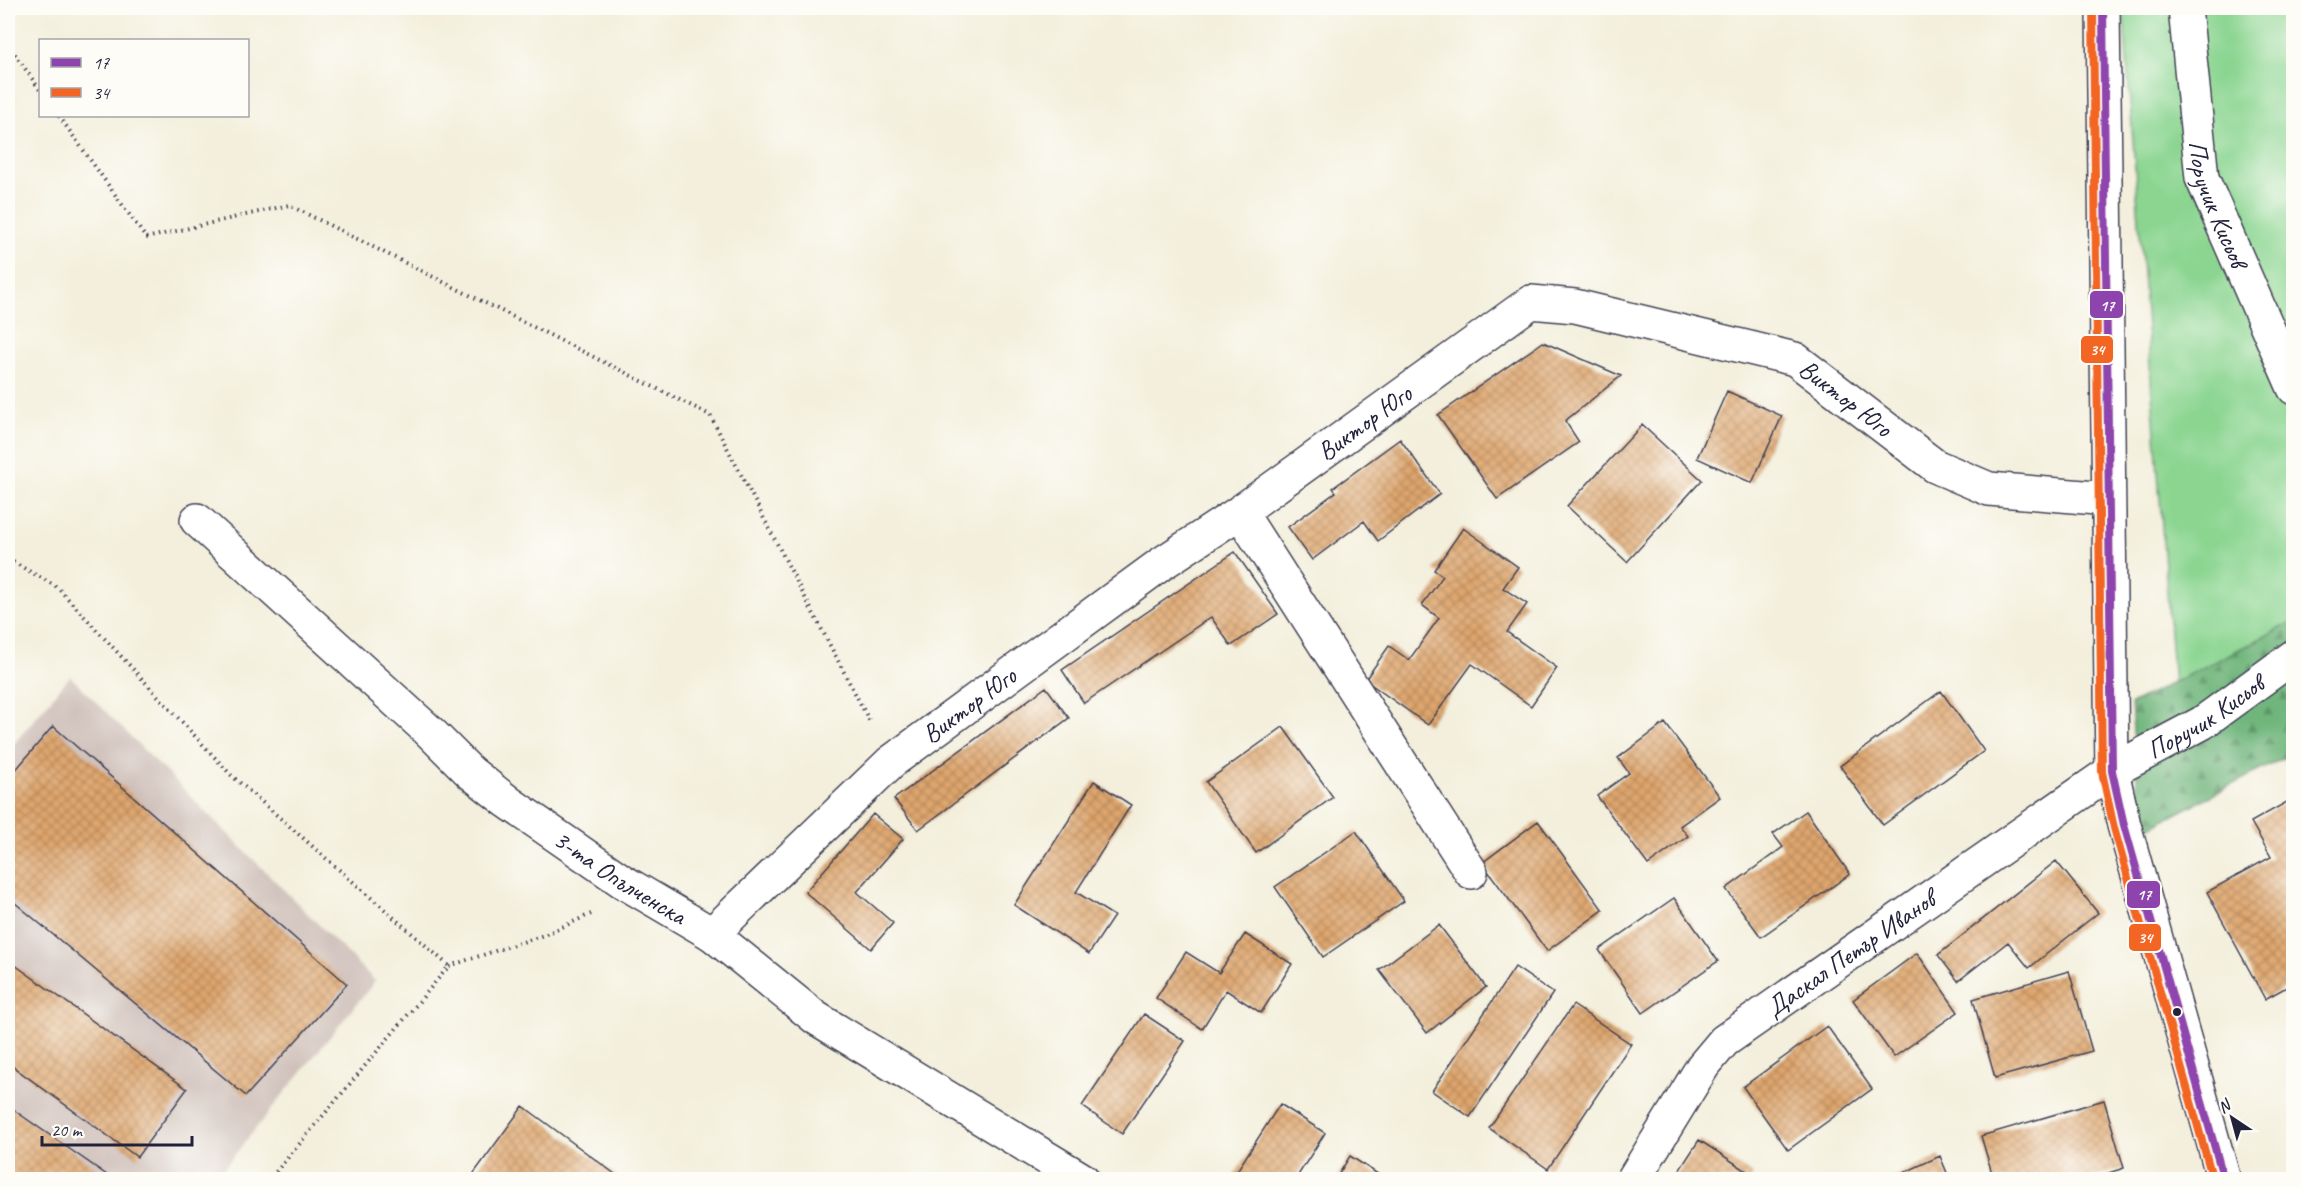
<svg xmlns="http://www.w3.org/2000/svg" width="2301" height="1187" viewBox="0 0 2301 1187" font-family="Caveat,sans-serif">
<defs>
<pattern id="forest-firs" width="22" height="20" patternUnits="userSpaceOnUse" patternTransform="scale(1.5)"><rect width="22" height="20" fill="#70b67b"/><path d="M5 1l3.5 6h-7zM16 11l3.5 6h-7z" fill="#5c9466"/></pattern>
<pattern id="building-cross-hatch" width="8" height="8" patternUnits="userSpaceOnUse" patternTransform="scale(1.5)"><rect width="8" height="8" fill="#dfa66d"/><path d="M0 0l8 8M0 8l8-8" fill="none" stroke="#b4875b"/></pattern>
</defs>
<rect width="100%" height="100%" fill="#fdfcf7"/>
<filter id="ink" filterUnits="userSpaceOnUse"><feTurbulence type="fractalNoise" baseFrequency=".0167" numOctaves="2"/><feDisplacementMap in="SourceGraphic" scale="12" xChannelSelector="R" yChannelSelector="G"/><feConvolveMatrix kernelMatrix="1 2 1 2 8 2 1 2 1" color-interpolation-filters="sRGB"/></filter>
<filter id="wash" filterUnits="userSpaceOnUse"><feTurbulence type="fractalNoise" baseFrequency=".008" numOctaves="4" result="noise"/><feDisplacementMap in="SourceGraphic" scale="24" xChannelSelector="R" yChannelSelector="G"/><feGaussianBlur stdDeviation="1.35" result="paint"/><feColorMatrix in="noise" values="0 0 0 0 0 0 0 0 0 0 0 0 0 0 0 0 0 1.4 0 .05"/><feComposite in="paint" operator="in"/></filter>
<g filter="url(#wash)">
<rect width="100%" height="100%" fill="#f3efdc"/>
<path fill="#cfc0ba" d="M 70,676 L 375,981 L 215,1179 L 8,1180 L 8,751 Z"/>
<path fill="#8bd591" stroke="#567c66" stroke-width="1.5" d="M 2123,8 L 2293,8 L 2293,750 L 2180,766 Z"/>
<path fill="url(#forest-firs)" stroke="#496c5b" stroke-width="1.5" d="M 2293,622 L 2293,753 L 2141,832 L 2131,704 Z"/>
<g id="blocks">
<path fill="url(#building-cross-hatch)" d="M 1543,342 L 1621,376 L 1565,421 L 1579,442 L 1497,499 L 1438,415 Z
M 1727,391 L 1782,416 L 1752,483 L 1697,458 Z
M 1642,425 L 1702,480 L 1627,562 L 1567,506 Z
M 1400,439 L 1440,494 L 1378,541 L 1364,521 L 1312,560 L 1288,527 L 1336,492 L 1333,488 Z
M 1463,528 L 1518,567 L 1503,588 L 1527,604 L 1507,632 L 1557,668 L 1531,706 L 1472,664 L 1428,725 L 1365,680 L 1389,646 L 1409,660 L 1439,618 L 1422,605 L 1443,576 L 1434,570 Z
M 1235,552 L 1278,614 L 1231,646 L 1211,617 L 1084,703 L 1062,670 Z
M 1046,687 L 1069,718 L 918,830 L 894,799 Z
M 1941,691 L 1984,751 L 1883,825 L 1840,766 Z
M 1665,723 L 1720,797 L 1680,826 L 1688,836 L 1648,865 L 1597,796 L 1629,773 L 1618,758 Z
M 53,726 L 347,984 L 246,1096 L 8,897 L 8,779 Z
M 1283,727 L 1333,797 L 1256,853 L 1206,782 Z
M 1094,781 L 1131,805 L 1076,892 L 1114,916 L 1089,954 L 1014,905 Z
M 2294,798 L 2294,983 L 2265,999 L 2207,892 L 2271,857 L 2251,822 Z
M 1806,811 L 1850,874 L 1761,937 L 1726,889 L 1783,847 L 1773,834 Z
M 873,814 L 903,839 L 857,892 L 893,923 L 871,949 L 805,892 Z
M 1538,821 L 1603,910 L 1547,951 L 1482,863 Z
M 1356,831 L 1404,901 L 1323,957 L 1275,887 Z
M 2056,861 L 2098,913 L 2029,968 L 2008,942 L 1958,981 L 1938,955 Z
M 1674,898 L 1718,961 L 1643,1013 L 1599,950 Z
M 1439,925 L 1486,987 L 1427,1033 L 1379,970 Z
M 1245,934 L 1292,964 L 1261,1013 L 1226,990 L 1202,1029 L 1156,998 L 1186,952 L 1219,973 Z
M 1917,953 L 1958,1012 L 1894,1057 L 1853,1000 Z
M 8,960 L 187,1089 L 137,1157 L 8,1063 Z
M 1515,967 L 1553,993 L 1470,1117 L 1432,1091 Z
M 2069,971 L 2092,1051 L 1995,1078 L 1973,999 Z
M 1573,1005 L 1631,1044 L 1548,1169 L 1489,1128 Z
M 1144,1014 L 1185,1041 L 1122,1134 L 1082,1106 Z
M 1827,1026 L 1872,1089 L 1788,1150 L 1743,1087 Z
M 2104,1100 L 2124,1168 L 2087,1180 L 1994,1180 L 1981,1136 Z
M 1280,1104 L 1325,1133 L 1295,1180 L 1231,1180 Z
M 8,1106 L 114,1180 L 8,1180 Z
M 523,1106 L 623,1180 L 469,1180 Z
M 1699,1140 L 1753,1175 L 1750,1180 L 1673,1180 Z
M 1350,1156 L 1387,1180 L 1335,1180 Z
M 1940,1156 L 1950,1180 L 1888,1180 Z"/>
</g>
</g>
<g filter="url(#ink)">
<use href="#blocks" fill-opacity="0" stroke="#414153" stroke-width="1.5"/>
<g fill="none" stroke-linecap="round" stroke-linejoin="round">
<g stroke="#414153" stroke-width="36">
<g id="street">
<path id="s1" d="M 2185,8 L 2202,178 L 2294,388"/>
<path d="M 1240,512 L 1471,872"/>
<path id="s2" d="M 197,520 L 431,733 L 470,772 L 508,802 L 622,881 L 712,934 L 816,1018 L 1083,1180"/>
<path id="s3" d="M 712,934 L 891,762 L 1161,564 L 1240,512 L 1531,302 L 1575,306 L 1795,359 L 1935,466 L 1989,489 L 2108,499"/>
<path id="s4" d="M 1633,1180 L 1703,1066 L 1724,1041 L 2112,771 L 2202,723 L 2294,656"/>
</g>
</g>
<g stroke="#414153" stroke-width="36">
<path id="secondary" d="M 2103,8 L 2112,771 L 2124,825 L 2224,1180"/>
</g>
<path stroke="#414153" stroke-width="4" stroke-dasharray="1.5 4.5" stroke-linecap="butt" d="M 8,44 L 40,90
M 59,116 L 146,238 L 289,205 L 710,415 L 871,724
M 8,559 L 57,587 L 231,775 L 449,966 L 269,1180
M 449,966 L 544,935 L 591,914"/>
<use href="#street" stroke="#fff" stroke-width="33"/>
<use href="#secondary" stroke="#fff" stroke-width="33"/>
<g stroke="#fdfcf7" stroke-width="12">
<path id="bus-1" d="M 2103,8 L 2112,771 L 2124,825 L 2224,1180"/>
</g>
<g stroke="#fdfcf7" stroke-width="12">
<path id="bus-2" d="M 2093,8 L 2102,772 L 2114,828 L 2213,1180"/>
</g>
<use href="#bus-1" stroke="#8e44ad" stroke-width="8"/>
<use href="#bus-2" stroke="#f26522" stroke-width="8"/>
</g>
</g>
<circle fill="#22223b" stroke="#fdfcf7" stroke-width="2" cx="2177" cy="1012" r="5"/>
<g text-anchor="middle" stroke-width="4.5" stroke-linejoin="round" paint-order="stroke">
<g font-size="26" fill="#22223b" stroke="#fdfcf7">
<text dy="9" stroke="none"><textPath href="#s1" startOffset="200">Поручик Кисьов</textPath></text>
<text dy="9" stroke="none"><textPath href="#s3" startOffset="1371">Виктор Юго</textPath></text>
<text dy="9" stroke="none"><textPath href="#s3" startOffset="831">Виктор Юго</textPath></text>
<text dy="9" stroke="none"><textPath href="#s3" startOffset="345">Виктор Юго</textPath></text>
<text dy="9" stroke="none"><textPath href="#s4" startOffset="747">Поручик Кисьов</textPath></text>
<text dy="9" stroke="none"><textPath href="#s2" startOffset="555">3-та Опълченска</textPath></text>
<text dy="9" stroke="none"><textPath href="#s4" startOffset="320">Даскал Петър Иванов</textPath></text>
</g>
</g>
<g stroke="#fdfcf7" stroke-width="2">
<rect x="2089" y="290" width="35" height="29" rx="6" fill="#8e44ad"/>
<rect x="2080" y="335" width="34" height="29" rx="6" fill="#f26522"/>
<rect x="2126" y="880" width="35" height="29" rx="6" fill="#8e44ad"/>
<rect x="2128" y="923" width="34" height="29" rx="6" fill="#f26522"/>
</g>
<g font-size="16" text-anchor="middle" font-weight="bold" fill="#fff">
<text x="2107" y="311">17</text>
<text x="2097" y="355">34</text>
<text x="2144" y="900">17</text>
<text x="2145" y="943">34</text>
</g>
<rect width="2301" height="1187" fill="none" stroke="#fdfcf7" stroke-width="30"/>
<rect x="39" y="39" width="210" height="78" fill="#fdfcf7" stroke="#a5a5ac" stroke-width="1.5"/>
<rect x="51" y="58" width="30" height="9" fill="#8e44ad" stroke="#a5a5ac" stroke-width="1.5"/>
<text x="93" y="69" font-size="18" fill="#22223b">17</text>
<rect x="51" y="88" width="30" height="9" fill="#f26522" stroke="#a5a5ac" stroke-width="1.5"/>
<text x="93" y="99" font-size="18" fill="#22223b">34</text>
<g transform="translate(2232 1118) rotate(324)" stroke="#fdfcf7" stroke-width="4.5" paint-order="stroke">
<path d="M0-4.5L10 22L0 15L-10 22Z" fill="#22223b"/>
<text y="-9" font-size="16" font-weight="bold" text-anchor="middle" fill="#22223b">N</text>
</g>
<path d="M42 1136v9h150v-9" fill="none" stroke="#22223b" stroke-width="3"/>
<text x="51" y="1136" font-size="18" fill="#22223b" stroke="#fdfcf7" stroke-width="4.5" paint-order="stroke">20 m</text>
</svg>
